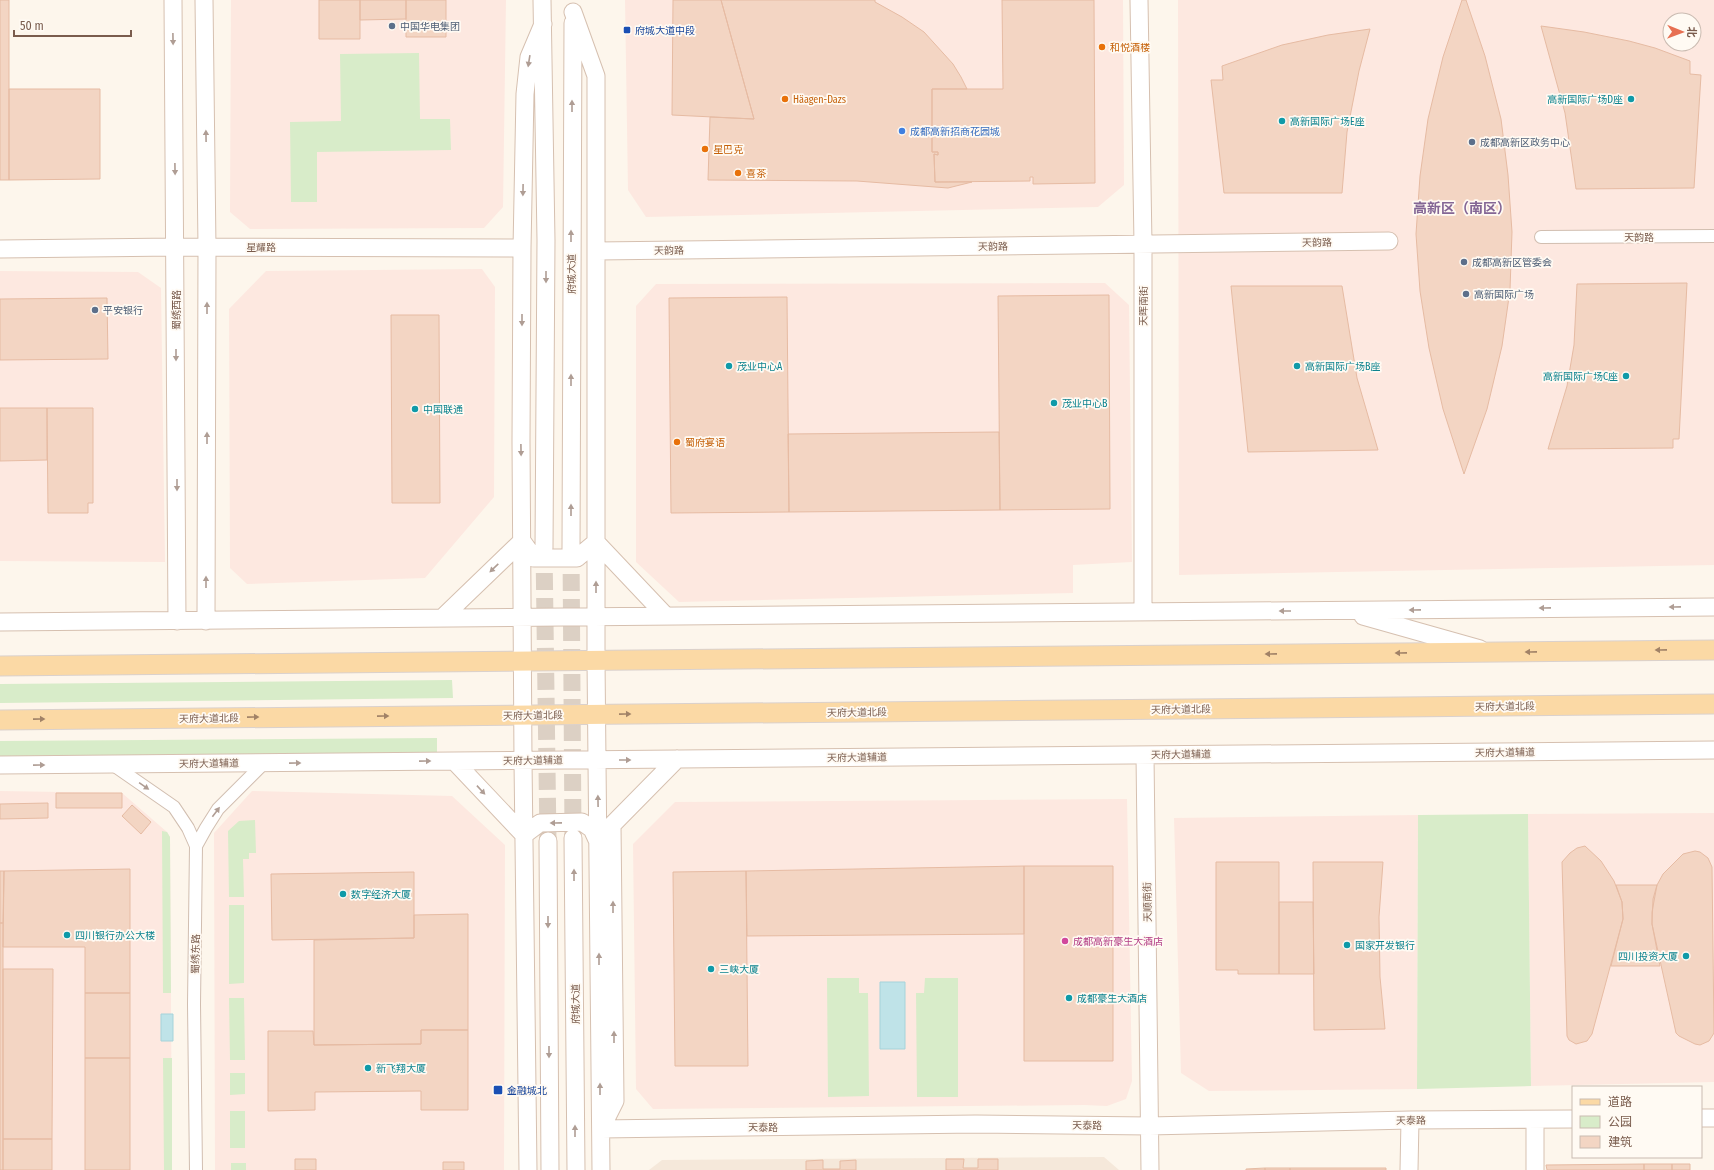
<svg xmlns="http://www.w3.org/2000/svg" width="1714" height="1170" viewBox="0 0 1714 1170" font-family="'Fira Sans Condensed','Noto Sans SC',sans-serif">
<rect width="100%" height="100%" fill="#fdf6ec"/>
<path fill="#f5e8da" d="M 1104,1157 L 1119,1170 L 649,1170 L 662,1160 Z"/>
<path fill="#fde8e0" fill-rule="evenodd" d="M 231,0 L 506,0 L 503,207 L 484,228 L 250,229 L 230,212 Z
M 625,0 L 1123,0 L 1124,185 L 1098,207 L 646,217 L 628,190 Z
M 1178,0 L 1714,0 L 1714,565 L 1179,575 ZM 1670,20 L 1694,20 L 1694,44 L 1670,44 Z
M 482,269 L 495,287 L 494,497 L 425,578 L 247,584 L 230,568 L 229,309 L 266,271 Z
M 0,271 L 138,272 L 161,288 L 165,562 L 0,561 Z
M 1105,283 L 1129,305 L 1132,562 L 1073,565 L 1073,593 L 679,602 L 636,562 L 636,306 L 656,284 Z
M 0,791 L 122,793 L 167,832 L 170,837 L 172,1170 L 0,1170 Z
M 252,791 L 452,796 L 505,845 L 504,1170 L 215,1170 L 214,833 Z
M 1127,799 L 1132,1081 L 1126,1099 L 1107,1106 L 1084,1105 L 653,1109 L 636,1089 L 633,844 L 675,802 Z
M 1714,813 L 1714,1082 L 1531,1086 L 1528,814 Z
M 1418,815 L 1417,1089 L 1209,1091 L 1181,1073 L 1174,818 Z"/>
<path fill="#d8ecc9" d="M 419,53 L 420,119 L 450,119 L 451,150 L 317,152 L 317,202 L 291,202 L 290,122 L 341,121 L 340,54 Z
M 452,680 L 453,698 L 0,703 L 0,684 Z
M 437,738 L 437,759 L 0,762 L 0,741 Z
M 1528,814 L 1531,1086 L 1417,1089 L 1418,815 Z
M 255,820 L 256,853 L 249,853 L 249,859 L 243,859 L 244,897 L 229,897 L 228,831 L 239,821 Z
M 162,831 L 167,832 L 170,837 L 171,993 L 163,993 Z
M 229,905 L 244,905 L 244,983 L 229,984 Z
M 827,978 L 859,978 L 859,993 L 868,993 L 869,1096 L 828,1097 Z
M 925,978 L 958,978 L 958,1097 L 917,1097 L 916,993 L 924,993 Z
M 229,998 L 244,998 L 245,1060 L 230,1060 Z
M 163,1058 L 172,1058 L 172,1170 L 164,1170 Z
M 230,1073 L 245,1073 L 245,1094 L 230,1095 Z
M 230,1111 L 245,1111 L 245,1148 L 230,1148 Z
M 231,1163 L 246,1163 L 246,1170 L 231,1170 Z"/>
<path fill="#bfe3e8" stroke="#a5d3da" d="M 880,982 L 905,982 L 905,1049 L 880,1049 Z
M 161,1014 L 173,1014 L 173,1041 L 161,1041 Z"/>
<path fill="#f3d5c3" stroke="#e6bba3" d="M 0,0 L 9,0 L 9,180 L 0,180 Z
M 319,0 L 360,0 L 360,39 L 319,39 Z
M 360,0 L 406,0 L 406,19 L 360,20 Z
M 406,0 L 446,0 L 446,37 L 406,37 Z
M 673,0 L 721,0 L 754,119 L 672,115 Z
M 721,0 L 875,0 L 875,2 L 902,17 L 924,32 L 953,64 L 961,77 L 967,89 L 932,89 L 932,152 L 938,152 L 938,155 L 934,154 L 935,182 L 972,182 L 948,188 L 857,181 L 708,180 L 710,117 L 754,119 Z
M 1002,0 L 1094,0 L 1095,183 L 1033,184 L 1033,177 L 1030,177 L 1030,181 L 935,182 L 934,154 L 938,155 L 938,152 L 932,152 L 932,89 L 1003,89 Z
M 1462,0 L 1466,0 L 1485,56 L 1501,119 L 1508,175 L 1512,232 L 1510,290 L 1502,346 L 1487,409 L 1464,474 L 1443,409 L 1429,348 L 1420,291 L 1416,234 L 1420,176 L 1428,119 L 1443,57 Z
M 1541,26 L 1584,32 L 1629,41 L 1655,48 L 1690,61 L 1690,74 L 1701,75 L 1694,188 L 1576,189 L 1565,113 Z
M 1370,29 L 1359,71 L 1347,132 L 1342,193 L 1224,193 L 1211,80 L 1223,80 L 1222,66 L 1282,45 L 1328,35 Z
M 9,89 L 100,89 L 100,179 L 9,180 Z
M 1687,283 L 1679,439 L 1673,439 L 1673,448 L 1548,449 L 1567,386 L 1574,345 L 1577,284 Z
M 1231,286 L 1342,286 L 1357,378 L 1378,450 L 1248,452 Z
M 1109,295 L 1110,509 L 1000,510 L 998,296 Z
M 787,297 L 789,512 L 671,513 L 669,298 Z
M 107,298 L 108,359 L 0,360 L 0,299 Z
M 391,315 L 439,315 L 440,503 L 392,503 Z
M 0,408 L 47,408 L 47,460 L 0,461 Z
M 47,408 L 93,408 L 93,503 L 88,503 L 88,513 L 48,513 Z
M 999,432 L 1000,510 L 789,512 L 788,434 Z
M 56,793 L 122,793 L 122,808 L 56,808 Z
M 48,803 L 48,818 L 0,819 L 0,804 Z
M 132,805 L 151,822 L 141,834 L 122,816 Z
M 1585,846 L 1601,861 L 1614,881 L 1622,902 L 1623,919 L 1592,1034 L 1587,1041 L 1576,1044 L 1569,1040 L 1567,1036 L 1562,862 L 1570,853 L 1577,848 Z
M 1695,851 L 1700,852 L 1708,858 L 1712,867 L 1714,1033 L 1709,1041 L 1700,1045 L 1695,1044 L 1679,1036 L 1676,1033 L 1652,924 L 1653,899 L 1657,885 L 1663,874 L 1683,854 Z
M 1216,862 L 1279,862 L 1279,974 L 1238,974 L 1238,970 L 1216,970 Z
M 1313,862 L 1383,862 L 1379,917 L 1380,977 L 1385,1029 L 1314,1030 Z
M 1024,866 L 1113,866 L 1113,1061 L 1024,1061 Z
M 1024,866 L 1024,934 L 747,936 L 746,871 Z
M 130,869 L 130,993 L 85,993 L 85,947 L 3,947 L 4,871 Z
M 0,871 L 4,871 L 3,923 L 0,923 Z
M 746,871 L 748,1066 L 675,1066 L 673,872 Z
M 414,872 L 414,938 L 272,940 L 271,874 Z
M 1616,885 L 1657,885 L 1652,912 L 1652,924 L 1660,966 L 1611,966 L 1623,919 L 1622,902 Z
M 1279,902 L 1313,902 L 1314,974 L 1279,974 Z
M 468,914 L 468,1030 L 421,1030 L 421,1044 L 314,1045 L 314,940 L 414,938 L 414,915 Z
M 0,923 L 3,923 L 3,1170 L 0,1170 Z
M 3,969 L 53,969 L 52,1139 L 3,1139 Z
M 85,993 L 130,993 L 130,1058 L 85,1058 Z
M 421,1030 L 468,1030 L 468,1110 L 421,1110 L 421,1091 L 315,1092 L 315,1110 L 268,1111 L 268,1031 L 313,1031 L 314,1045 L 421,1044 Z
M 85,1058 L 130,1058 L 130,1170 L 85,1170 Z
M 3,1139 L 52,1139 L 52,1170 L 3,1170 Z
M 295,1159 L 316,1159 L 316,1170 L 295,1170 Z
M 946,1159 L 964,1159 L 963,1168 L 978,1168 L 978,1159 L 998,1159 L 998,1170 L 946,1170 Z
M 823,1160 L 823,1169 L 840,1169 L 840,1161 L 856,1160 L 856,1170 L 806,1170 L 806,1161 Z
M 443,1162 L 464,1162 L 464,1170 L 443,1170 Z
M 1644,1164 L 1644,1170 L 1547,1170 L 1546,1165 Z
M 1644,1164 L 1672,1164 L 1672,1170 L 1644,1170 Z
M 1672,1164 L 1690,1164 L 1690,1170 L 1672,1170 Z
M 1265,1168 L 1290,1168 L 1290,1170 L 1265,1170 Z
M 1265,1168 L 1265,1170 L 1246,1170 L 1246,1169 Z
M 1290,1168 L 1386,1168 L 1386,1170 L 1290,1170 Z"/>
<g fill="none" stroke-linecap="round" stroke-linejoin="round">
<path stroke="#dcd0c4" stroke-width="17" stroke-dasharray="17 8" stroke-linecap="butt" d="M 544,548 L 548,841
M 571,549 L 573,836"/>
<g stroke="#d1beb0" stroke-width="14">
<path id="street" d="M 1541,237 L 1714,236
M 112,764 L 174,807 L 188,828 L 196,846
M 196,1170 L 194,1004 L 196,846 L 206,828 L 218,809 L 264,763"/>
</g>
<g stroke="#d6c0b0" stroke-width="19">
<path id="secondary" d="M 173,0 L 177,621
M 204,0 L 207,247 L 206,621
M 542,0 L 546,240 L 544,548
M 1139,0 L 1143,244 L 1143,612
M 573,12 L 596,76 L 596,660 L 601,1170
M 0,249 L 175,247 L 522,248
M 597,251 L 1389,241
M 571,549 L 573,23
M 1363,616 L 1480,649
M 442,618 L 522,541 L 534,558 L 577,558 L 596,542 L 666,616
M 0,622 L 1714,607
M 1145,755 L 1150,1170
M 677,759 L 612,825 L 615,1101 L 601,1129 L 976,1124 L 1149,1126 L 1410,1120 L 1573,1119
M 454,761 L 524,835 L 540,823 L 582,822 L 592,829 L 598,842
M 0,765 L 1714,750
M 573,838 L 576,1170
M 548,841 L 550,1170
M 1701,1118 L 1714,1118
M 528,1170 L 523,761 L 521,441 L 522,248 L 525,94 L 529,57 L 543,24
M 1409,1170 L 1410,1120
M 1535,1170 L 1535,1120"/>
</g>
<g stroke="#dad1cd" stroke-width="21">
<path id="primary" d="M 0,666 L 1714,650
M 0,720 L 1714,704"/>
</g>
<use href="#street" stroke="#fff" stroke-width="12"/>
<use href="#secondary" stroke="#fff" stroke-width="17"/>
<use href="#primary" stroke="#fbd9a5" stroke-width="19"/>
</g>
<defs><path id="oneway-solid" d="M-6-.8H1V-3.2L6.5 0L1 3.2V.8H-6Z"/></defs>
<g fill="#af9d94">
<use href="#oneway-solid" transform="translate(173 39) rotate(89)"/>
<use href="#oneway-solid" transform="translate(529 61) rotate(99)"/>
<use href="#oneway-solid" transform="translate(572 106) rotate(-90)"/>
<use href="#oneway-solid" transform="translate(206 136) rotate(-91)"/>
<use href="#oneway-solid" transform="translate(175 169) rotate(89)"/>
<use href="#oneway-solid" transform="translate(523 190) rotate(91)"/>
<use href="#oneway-solid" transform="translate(571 236) rotate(-90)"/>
<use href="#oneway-solid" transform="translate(546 277) rotate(90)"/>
<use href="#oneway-solid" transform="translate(207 308) rotate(-90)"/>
<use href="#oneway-solid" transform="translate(522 320) rotate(90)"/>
<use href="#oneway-solid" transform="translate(176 355) rotate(90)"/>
<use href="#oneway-solid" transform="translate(571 380) rotate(-90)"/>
<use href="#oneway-solid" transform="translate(207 438) rotate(-90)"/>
<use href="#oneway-solid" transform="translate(521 450) rotate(89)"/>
<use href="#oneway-solid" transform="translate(177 485) rotate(90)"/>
<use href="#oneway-solid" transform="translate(571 510) rotate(-90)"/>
<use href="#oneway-solid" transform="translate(494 568) rotate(136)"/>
<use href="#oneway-solid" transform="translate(206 582) rotate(-90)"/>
<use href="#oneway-solid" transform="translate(596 587) rotate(-90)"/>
<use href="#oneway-solid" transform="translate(1675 607) rotate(179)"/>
<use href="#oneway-solid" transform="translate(1545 608) rotate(179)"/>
<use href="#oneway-solid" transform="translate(1415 610) rotate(179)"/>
<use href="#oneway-solid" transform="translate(1285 611) rotate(180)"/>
<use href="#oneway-solid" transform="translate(625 760)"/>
<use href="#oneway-solid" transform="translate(425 761) rotate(-1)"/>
<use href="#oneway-solid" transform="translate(295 763) rotate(-1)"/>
<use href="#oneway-solid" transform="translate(39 765) rotate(-1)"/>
<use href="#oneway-solid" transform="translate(144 786) rotate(35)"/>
<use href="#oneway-solid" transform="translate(481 790) rotate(47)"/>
<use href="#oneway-solid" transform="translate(598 801) rotate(-91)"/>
<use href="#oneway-solid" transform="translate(216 812) rotate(-53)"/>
<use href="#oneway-solid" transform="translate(556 823) rotate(179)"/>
<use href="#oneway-solid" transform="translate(574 875) rotate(-90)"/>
<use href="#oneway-solid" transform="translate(613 907) rotate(-90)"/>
<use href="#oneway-solid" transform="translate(548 922) rotate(90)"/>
<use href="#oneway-solid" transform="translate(599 959) rotate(-90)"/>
<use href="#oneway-solid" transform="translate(614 1037) rotate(-90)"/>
<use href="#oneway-solid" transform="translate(549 1052) rotate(90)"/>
<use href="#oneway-solid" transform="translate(600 1089) rotate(-90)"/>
<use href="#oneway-solid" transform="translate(575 1131) rotate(-90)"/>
</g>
<g fill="#a18267">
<use href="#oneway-solid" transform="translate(1661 650) rotate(179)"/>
<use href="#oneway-solid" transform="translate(1531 652) rotate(179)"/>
<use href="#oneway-solid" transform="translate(1401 653) rotate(179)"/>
<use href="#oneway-solid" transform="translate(1271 654) rotate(179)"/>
<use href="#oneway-solid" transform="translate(625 714) rotate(-1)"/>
<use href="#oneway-solid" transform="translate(383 716) rotate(-1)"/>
<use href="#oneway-solid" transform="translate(253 717) rotate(-1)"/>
<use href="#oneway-solid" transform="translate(39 719) rotate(-1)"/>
</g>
<g fill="#5c6f8a" stroke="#fffaf3" stroke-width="1.5">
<circle cx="392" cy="26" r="4"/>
<circle cx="1472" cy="142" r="4"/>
<circle cx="1464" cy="262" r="4"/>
<circle cx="1466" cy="294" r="4"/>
<circle cx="95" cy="310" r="4"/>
</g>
<g fill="#1a4fb4" stroke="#fffaf3" stroke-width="1.5">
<rect x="623" y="26" width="8" height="8" rx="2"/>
<rect x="493" y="1085" width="10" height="10" rx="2"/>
</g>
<g fill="#e8710a" stroke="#fffaf3" stroke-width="1.5">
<circle cx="1102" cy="47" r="4"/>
<circle cx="785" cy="99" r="4"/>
<circle cx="705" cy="149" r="4"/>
<circle cx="738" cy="173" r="4"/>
<circle cx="677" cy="442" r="4"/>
</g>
<g fill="#0f9aa8" stroke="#fffaf3" stroke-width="1.5">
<circle cx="1631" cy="99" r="4"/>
<circle cx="1282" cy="121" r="4"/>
<circle cx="729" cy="366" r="4"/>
<circle cx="1297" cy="366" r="4"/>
<circle cx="1626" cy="376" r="4"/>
<circle cx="1054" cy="403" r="4"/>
<circle cx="415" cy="409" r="4"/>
<circle cx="343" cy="894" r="4"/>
<circle cx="67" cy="935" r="4"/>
<circle cx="1347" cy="945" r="4"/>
<circle cx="1686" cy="956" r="4"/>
<circle cx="711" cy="969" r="4"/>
<circle cx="1069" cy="998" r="4"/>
<circle cx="368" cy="1068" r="4"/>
</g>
<circle fill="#3f7fe0" stroke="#fffaf3" stroke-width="1.5" cx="902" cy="131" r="4"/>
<circle fill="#d1479c" stroke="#fffaf3" stroke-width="1.5" cx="1065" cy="941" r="4"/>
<g text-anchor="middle" stroke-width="3.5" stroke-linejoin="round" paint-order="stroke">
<g font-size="10" fill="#4e5e75" stroke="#fffaf3" text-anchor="start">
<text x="400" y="30">中国华电集团</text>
<text x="1480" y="146">成都高新区政务中心</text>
<text x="1472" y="266">成都高新区管委会</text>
<text x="1474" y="298">高新国际广场</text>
<text x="103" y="314">平安银行</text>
</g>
<g font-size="10" fill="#164399" stroke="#fffaf3" text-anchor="start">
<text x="635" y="34">府城大道中段</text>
<text x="507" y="1094">金融城北</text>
</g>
<g font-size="10" fill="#c56008" stroke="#fffaf3" text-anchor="start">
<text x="1110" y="51">和悦酒楼</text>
<text x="793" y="103">Häagen-Dazs</text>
<text x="713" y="153">星巴克</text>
<text x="746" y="177">喜茶</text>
<text x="685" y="446">蜀府宴语</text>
</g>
<g font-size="10" fill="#0d838f" stroke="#fffaf3" text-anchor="start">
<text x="1623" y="103" text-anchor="end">高新国际广场D座</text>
<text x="1290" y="125">高新国际广场E座</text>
<text x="737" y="370">茂业中心A</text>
<text x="1305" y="370">高新国际广场B座</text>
<text x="1618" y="380" text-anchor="end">高新国际广场C座</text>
<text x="1062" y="407">茂业中心B</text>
<text x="423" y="413">中国联通</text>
<text x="351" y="898">数字经济大厦</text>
<text x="75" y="939">四川银行办公大楼</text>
<text x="1355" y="949">国家开发银行</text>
<text x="1678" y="960" text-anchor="end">四川投资大厦</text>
<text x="719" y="973">三峡大厦</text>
<text x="1077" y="1002">成都豪生大酒店</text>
<text x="376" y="1072">新飞翔大厦</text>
</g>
<g font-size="10" fill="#366cbe" stroke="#fffaf3" text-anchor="start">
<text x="910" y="135">成都高新招商花园城</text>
</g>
<g font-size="10" fill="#7a5c4d" stroke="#fffaf3">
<text x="1639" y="241">天韵路</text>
<text transform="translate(1317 242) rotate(-1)" y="4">天韵路</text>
<text transform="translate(993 246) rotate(-1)" y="4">天韵路</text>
<text x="261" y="251">星耀路</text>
<text transform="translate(669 250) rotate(-1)" y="4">天韵路</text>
<text transform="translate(571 274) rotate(-90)" y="4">府城大道</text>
<text transform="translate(1143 306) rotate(-90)" y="4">天晖南街</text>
<text transform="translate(176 310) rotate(-90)" y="4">蜀绣西路</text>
<text transform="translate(1505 706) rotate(-1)" y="4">天府大道北段</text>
<text transform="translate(1181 709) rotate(-1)" y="4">天府大道北段</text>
<text transform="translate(857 712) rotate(-1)" y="4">天府大道北段</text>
<text transform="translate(533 715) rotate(-1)" y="4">天府大道北段</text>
<text transform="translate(209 718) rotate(-1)" y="4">天府大道北段</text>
<text transform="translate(1505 752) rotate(-1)" y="4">天府大道辅道</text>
<text transform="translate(1181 754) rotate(-1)" y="4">天府大道辅道</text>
<text transform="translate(857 757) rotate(-1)" y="4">天府大道辅道</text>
<text transform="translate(533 760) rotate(-1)" y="4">天府大道辅道</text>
<text transform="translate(209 763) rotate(-1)" y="4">天府大道辅道</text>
<text transform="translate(1147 902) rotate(-91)" y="4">天顺南街</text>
<text transform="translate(195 954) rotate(-89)" y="4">蜀绣东路</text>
<text transform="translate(575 1004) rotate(-90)" y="4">府城大道</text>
<text transform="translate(1411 1120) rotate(-1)" y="4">天泰路</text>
<text x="1087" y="1129">天泰路</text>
<text x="763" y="1131">天泰路</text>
</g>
<g font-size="10" fill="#b23c85" stroke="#fffaf3" text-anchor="start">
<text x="1073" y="945">成都高新豪生大酒店</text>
</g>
<g font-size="14" font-weight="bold" fill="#846695" stroke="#fffaf3">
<text x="1462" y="213">高新区（南区）</text>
</g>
</g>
<rect x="1572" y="1086" width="130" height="72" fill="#fffaf3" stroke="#cabbb1"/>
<rect x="1580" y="1099" width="20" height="6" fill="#fbd9a5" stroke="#cabbb1"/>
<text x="1608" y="1106" font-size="12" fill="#7a5c4d">道路</text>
<rect x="1580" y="1116" width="20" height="12" fill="#d8ecc9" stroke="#cabbb1"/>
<text x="1608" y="1126" font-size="12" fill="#7a5c4d">公园</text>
<rect x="1580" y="1136" width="20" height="12" fill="#f3d5c3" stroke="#cabbb1"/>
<text x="1608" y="1146" font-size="12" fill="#7a5c4d">建筑</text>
<g transform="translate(1682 32) rotate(91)"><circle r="19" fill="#fffaf3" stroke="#cabbb1"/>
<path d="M0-3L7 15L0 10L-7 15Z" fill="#e76f51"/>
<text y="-6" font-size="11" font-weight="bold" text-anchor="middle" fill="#7a5c4d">北</text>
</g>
<path d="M14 30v6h117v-6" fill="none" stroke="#7a5c4d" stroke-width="2"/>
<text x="20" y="30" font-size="12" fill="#7a5c4d" stroke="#fffaf3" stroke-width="3" paint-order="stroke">50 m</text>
</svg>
